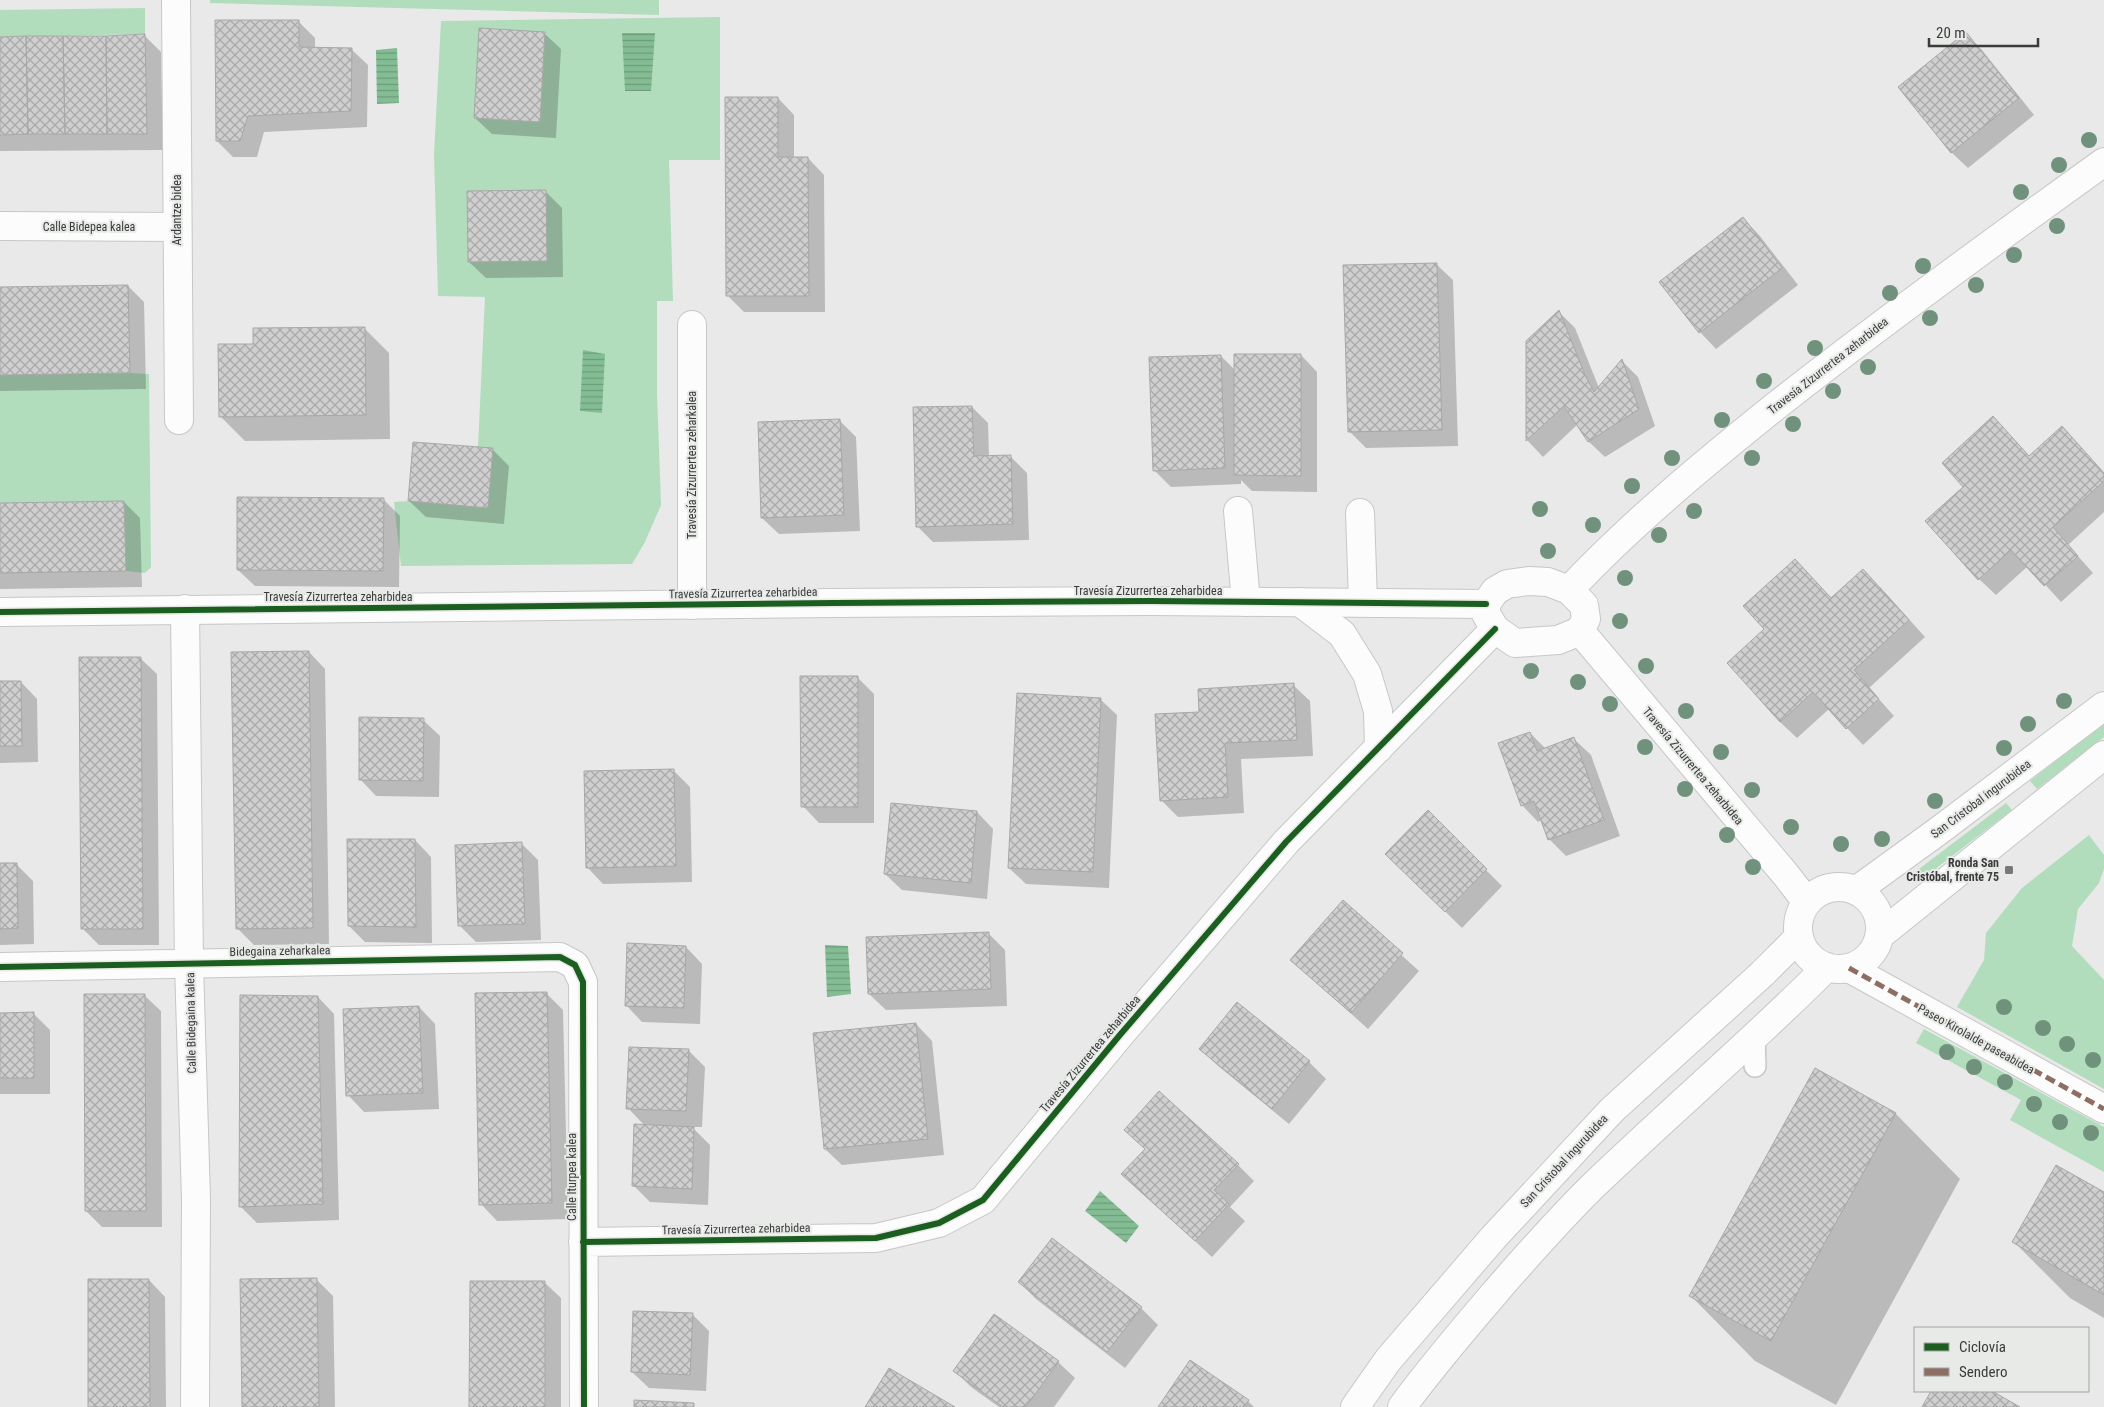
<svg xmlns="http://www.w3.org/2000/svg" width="2104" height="1407" viewBox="0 0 2104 1407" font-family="'Roboto Condensed',sans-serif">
<defs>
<pattern id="water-rules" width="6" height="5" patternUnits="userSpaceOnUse" patternTransform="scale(1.25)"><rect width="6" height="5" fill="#84bd94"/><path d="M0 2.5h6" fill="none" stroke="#6d9b7a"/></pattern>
<pattern id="building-cross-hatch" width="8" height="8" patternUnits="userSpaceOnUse" patternTransform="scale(1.25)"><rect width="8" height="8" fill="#cecfce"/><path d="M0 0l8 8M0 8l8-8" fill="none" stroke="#a8a9a8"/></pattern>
</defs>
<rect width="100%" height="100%" fill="#e8e9e8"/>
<path fill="#b2ddbd" d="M 210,0 L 659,0 L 659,15 L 210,3 Z
M 145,8 L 145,34 L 0,37 L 0,10 Z
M 720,17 L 720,160 L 669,160 L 673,301 L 657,301 L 657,393 L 661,505 L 645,542 L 632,564 L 401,566 L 394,502 L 408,501 L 487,508 L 478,447 L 485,297 L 438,296 L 434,154 L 441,21 Z
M 130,373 L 149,374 L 151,567 L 145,573 L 126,571 L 124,501 L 0,503 L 0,375 Z
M 2104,723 L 2104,737 L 2037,789 L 2030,781 Z
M 2006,803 L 2012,810 L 1921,880 L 1915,872 Z
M 2089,835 L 2104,855 L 2104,869 L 2099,883 L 2078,909 L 2072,946 L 2104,980 L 2104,1089 L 1957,1007 L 1984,960 L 1986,933 L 2022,888 Z
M 1924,1029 L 2104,1127 L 2104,1172 L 2010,1120 L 2021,1100 L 1916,1043 Z"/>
<path fill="url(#water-rules)" d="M 622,33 L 655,33 L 651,91 L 625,91 Z
M 397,48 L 399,103 L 377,104 L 376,50 Z
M 583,350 L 605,354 L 602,413 L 580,411 Z
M 825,945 L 848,946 L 851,994 L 827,997 Z
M 1100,1191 L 1139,1226 L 1126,1243 L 1085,1211 Z"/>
<path fill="#0003" d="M 299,22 L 315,38 L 315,48 L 351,49 L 368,65 L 367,127 L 264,132 L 257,157 L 233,157 L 217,141 Z
M 544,33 L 561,49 L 556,138 L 492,134 L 475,118 Z
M 1966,34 L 1982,50 L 2034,115 L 1968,168 L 1951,152 Z
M 145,36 L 161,52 L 163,150 L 0,151 L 0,38 Z
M 778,98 L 794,115 L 794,158 L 808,158 L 824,175 L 825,312 L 744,312 L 727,295 Z
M 545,191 L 562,208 L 563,277 L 486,278 L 469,262 Z
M 1743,218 L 1759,235 L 1798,285 L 1716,349 L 1700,332 L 1661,282 Z
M 1436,264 L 1453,280 L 1458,446 L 1366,448 L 1350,432 Z
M 128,286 L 144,302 L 146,389 L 0,391 L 0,288 Z
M 1559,312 L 1575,328 L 1599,388 L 1622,361 L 1638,377 L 1655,426 L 1605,457 L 1588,441 L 1578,424 L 1543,457 L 1527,440 L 1527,341 Z
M 364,328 L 389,353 L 390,439 L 245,441 L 220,416 Z
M 1301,355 L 1317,372 L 1317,492 L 1252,491 L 1241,480 L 1241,484 L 1171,487 L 1154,470 L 1221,356 L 1236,371 Z
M 972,407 L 988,423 L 989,457 L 1011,457 L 1027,473 L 1029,540 L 933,542 L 917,526 Z
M 1993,418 L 2030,457 L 2104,473 L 2104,512 L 2068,545 L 2093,573 L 2061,602 L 2028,566 L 1996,595 L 1979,579 L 1964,487 Z
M 839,420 L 856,437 L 860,531 L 779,534 L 762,518 Z
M 492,449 L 509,466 L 504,524 L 426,517 L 409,501 Z
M 383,499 L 400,516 L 399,587 L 255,586 L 238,570 Z
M 124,502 L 140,518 L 142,587 L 0,589 L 0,504 Z
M 1795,561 L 1832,599 L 1880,587 L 1925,637 L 1869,688 L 1894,716 L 1863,745 L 1829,709 L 1797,738 L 1780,722 L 1766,629 Z
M 309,652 L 325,669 L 329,944 L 254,945 L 237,928 Z
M 140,658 L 157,674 L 159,945 L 99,945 L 82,928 Z
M 857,677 L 874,694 L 874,823 L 819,823 L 803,806 Z
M 0,682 L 21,682 L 37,699 L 38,762 L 0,763 Z
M 1293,685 L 1310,701 L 1313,756 L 1241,759 L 1244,813 L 1178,817 L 1161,800 L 1201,713 Z
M 1100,699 L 1117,715 L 1109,888 L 1026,884 L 1009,868 Z
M 423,720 L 440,736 L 439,797 L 376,796 L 360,779 Z
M 1530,733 L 1546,749 L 1574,739 L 1591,755 L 1620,836 L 1566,856 L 1549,839 L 1542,820 L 1538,822 L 1522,805 Z
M 674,771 L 690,787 L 692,882 L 603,884 L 587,867 Z
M 892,804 L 977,812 L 993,829 L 987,899 L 902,890 L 885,874 Z
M 1428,812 L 1502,886 L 1462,928 L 1387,854 Z
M 415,840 L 431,857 L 432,943 L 365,942 L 349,926 Z
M 522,844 L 538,860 L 541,940 L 476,942 L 460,926 Z
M 0,864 L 16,864 L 33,881 L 34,944 L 0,945 Z
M 1343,902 L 1419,971 L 1368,1029 L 1292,960 Z
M 988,933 L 1005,950 L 1007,1006 L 886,1010 L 869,994 Z
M 686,947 L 702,964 L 700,1024 L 642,1022 L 626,1005 Z
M 546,993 L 563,1010 L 568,1219 L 497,1221 L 481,1204 Z
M 144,995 L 161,1011 L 162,1227 L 102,1227 L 86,1211 Z
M 318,997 L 334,1014 L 339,1220 L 257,1223 L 240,1206 Z
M 1238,1004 L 1309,1062 L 1326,1079 L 1289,1124 L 1217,1065 L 1201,1049 Z
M 419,1007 L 435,1024 L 439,1109 L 364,1112 L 348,1095 Z
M 0,1014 L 34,1014 L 50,1030 L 50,1094 L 0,1094 Z
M 916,1024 L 932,1041 L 944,1155 L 842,1165 L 825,1149 Z
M 688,1050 L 705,1067 L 702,1127 L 692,1127 L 710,1145 L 708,1205 L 650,1202 L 634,1186 L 645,1126 L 628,1108 Z
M 1815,1069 L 1896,1114 L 1960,1179 L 1836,1405 L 1755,1361 L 1691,1296 Z
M 1238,1165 L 1254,1181 L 1230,1207 L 1245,1221 L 1212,1257 L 1123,1174 Z
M 2104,1194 L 2104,1318 L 2070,1298 L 2014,1242 Z
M 1053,1240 L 1141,1308 L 1158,1325 L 1125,1368 L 1036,1299 L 1019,1282 Z
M 316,1279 L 333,1296 L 335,1407 L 244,1407 Z
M 149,1280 L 165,1297 L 166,1407 L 90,1407 Z
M 544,1282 L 561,1298 L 561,1407 L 470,1407 Z
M 692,1314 L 709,1331 L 706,1391 L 649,1388 L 632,1372 Z
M 1058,1362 L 1075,1378 L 1054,1407 L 999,1407 L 971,1387 L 955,1371 Z
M 1932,1391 L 1990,1391 L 2018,1407 L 1923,1407 Z
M 1248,1401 L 1254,1407 L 1159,1407 Z"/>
<path fill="url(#building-cross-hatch)" stroke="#a7a8a7" d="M 215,20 L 299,20 L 299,47 L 352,48 L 351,111 L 248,116 L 240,141 L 216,141 Z
M 479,28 L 545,32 L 540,122 L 474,118 Z
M 1966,32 L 2019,98 L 1951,153 L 1898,87 Z
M 145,34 L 147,134 L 107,134 L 106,36 Z
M 26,36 L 28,134 L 0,135 L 0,37 Z
M 26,36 L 63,36 L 65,134 L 28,134 Z
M 63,36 L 106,36 L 107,134 L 65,134 Z
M 725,97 L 778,97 L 778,157 L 808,157 L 809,296 L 726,296 Z
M 546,190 L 547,261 L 468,262 L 467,191 Z
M 1743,217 L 1782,268 L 1699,333 L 1659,282 Z
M 1437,263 L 1442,430 L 1348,432 L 1343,265 Z
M 128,285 L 130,373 L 0,375 L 0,287 Z
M 1559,310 L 1585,375 L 1594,392 L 1622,359 L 1639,409 L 1588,442 L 1564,406 L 1526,441 L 1526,341 Z
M 365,327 L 366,415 L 219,417 L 218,344 L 253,344 L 253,328 Z
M 1234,354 L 1301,354 L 1301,476 L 1234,475 Z
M 1221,355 L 1225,468 L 1153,471 L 1149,357 Z
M 972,406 L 974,456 L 1011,455 L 1013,524 L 916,527 L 913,407 Z
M 1993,416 L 2029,456 L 2062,426 L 2104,473 L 2104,481 L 2053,527 L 2078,556 L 2044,586 L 2011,550 L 1978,580 L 1925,521 L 1963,487 L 1942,463 Z
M 840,419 L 844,515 L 761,518 L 758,422 Z
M 413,442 L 493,448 L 488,508 L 408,501 Z
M 237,497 L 384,498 L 383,571 L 237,570 Z
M 124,501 L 126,571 L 0,573 L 0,503 Z
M 1795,559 L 1831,598 L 1863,569 L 1909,620 L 1854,670 L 1879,699 L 1846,729 L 1813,692 L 1780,722 L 1727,663 L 1764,629 L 1743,606 Z
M 309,651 L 313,928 L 236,929 L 231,652 Z
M 79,657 L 141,657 L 143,929 L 81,929 Z
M 800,676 L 858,676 L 858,807 L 801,807 Z
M 0,681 L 21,681 L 22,746 L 0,746 Z
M 1294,683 L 1297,740 L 1225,743 L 1228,797 L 1160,801 L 1155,714 L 1199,712 L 1198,689 Z
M 1017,693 L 1101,698 L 1093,872 L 1008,868 Z
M 359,717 L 424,718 L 423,781 L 359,780 Z
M 1530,732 L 1537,751 L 1574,737 L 1604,820 L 1548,840 L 1534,801 L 1521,806 L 1498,743 Z
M 674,769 L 676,866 L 586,868 L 584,771 Z
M 891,803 L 977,811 L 971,883 L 884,874 Z
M 1428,810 L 1487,869 L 1445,912 L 1385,854 Z
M 347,839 L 415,839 L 416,927 L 348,926 Z
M 522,842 L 525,924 L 458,926 L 455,845 Z
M 0,863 L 17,863 L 18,928 L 0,929 Z
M 1343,900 L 1403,953 L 1351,1013 L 1290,960 Z
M 989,932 L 991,989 L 868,994 L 866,937 Z
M 627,943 L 686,946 L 684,1008 L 625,1006 Z
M 547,992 L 552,1203 L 479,1205 L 475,993 Z
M 84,994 L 145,994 L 146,1211 L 85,1211 Z
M 240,995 L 318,996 L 323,1204 L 239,1207 Z
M 1237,1002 L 1310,1061 L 1272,1109 L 1199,1049 Z
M 419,1006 L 423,1093 L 346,1096 L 343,1009 Z
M 34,1012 L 34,1078 L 0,1078 L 0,1013 Z
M 916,1023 L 928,1139 L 824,1149 L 813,1033 Z
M 629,1047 L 689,1049 L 686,1111 L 626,1109 Z
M 1815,1068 L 1896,1113 L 1771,1341 L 1689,1296 Z
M 1159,1091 L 1239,1164 L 1214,1190 L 1229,1204 L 1195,1241 L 1121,1174 L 1145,1149 L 1124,1130 Z
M 634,1124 L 694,1127 L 692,1189 L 632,1186 Z
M 2056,1165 L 2104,1192 L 2104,1295 L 2012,1242 Z
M 1052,1238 L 1142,1307 L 1107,1352 L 1018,1282 Z
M 317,1278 L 319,1407 L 242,1407 L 240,1279 Z
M 88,1279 L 149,1279 L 150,1407 L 88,1407 Z
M 470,1281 L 545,1281 L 545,1407 L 469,1407 Z
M 633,1311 L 693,1313 L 690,1375 L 631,1372 Z
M 994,1314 L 1059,1361 L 1026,1407 L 1003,1407 L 953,1371 Z
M 1190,1360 L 1249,1400 L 1244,1407 L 1158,1407 Z
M 889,1368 L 955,1407 L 865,1407 Z
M 1931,1391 L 1992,1391 L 2020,1407 L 1922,1407 Z
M 634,1400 L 694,1403 L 694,1407 L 634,1407 Z"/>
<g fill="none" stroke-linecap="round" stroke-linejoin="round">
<g stroke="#c6c7c6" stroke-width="24">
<path id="service" d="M 1754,1037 L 1755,1066"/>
</g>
<g stroke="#c6c7c6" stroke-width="30">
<path id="pedestrian" d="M 1849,968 L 2104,1109"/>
</g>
<g stroke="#c6c7c6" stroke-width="30">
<path id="minor" d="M 176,0 L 179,420
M 0,226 L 177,227
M 692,325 L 692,605
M 1238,511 L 1246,602
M 1360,513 L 1363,602
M 1569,590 C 1633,522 1705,463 1777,405 C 1884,321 1994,241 2104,162
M 1300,602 L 1342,634 L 1367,674 L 1378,711 L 1379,748
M 185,609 L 189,964 L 196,1199 L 195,1407
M 0,967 L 560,957 L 575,965 L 583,982 L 584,1407
M 583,1242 L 876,1238 L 939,1223 L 983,1200 L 1119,1036 L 1286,842 L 1495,629"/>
</g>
<g stroke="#c6c7c6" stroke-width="30">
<path id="tertiary" d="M 1529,581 L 1548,582 L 1569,590 L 1584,605 L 1586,619 L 1580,631 L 1558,640 L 1515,643 L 1495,629 L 1486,614 L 1486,604 L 1495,591 L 1507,584 Z
M 0,612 L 834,603 L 1150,601 L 1486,604
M 1580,631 L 1786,875 L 1806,901
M1798 928a41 41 0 1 1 82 0a41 41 0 1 1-82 0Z
M 1857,890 L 1937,832 L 2104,706
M 1880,935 L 2104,755
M 1355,1407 L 1388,1360 L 1493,1238 L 1612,1110 L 1762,974 L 1798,938
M 1402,1407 C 1435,1362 1469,1323 1505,1281 C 1534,1248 1563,1215 1595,1184 C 1671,1111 1752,1042 1827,967"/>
</g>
<use href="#service" stroke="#fcfcfc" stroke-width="21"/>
<use href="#pedestrian" stroke="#fcfcfc" stroke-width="28"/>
<use href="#minor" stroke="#fcfcfc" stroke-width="28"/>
<use href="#tertiary" stroke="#fcfcfc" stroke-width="28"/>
<path stroke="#8d6e63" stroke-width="5" stroke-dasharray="10 5" stroke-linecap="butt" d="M 1849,968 L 2104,1109"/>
<g stroke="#e7eae7" stroke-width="9">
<path id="cycleway" d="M 0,612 L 834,603 L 1150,601 L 1486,604
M 0,967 L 560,957 L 575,965 L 583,982 L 584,1407
M 583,1242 L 876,1238 L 939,1223 L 983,1200 L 1119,1036 L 1286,842 L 1495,629"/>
</g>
<use href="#cycleway" stroke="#1b5e20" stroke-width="6"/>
</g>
<g fill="#70927c">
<circle cx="2089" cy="140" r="8"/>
<circle cx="2059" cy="165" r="8"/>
<circle cx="2021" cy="192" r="8"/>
<circle cx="2057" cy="226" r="8"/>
<circle cx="2014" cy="255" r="8"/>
<circle cx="1923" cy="266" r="8"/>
<circle cx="1976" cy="285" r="8"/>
<circle cx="1890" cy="293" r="8"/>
<circle cx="1930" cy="318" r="8"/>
<circle cx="1815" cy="348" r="8"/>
<circle cx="1868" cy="367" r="8"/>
<circle cx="1764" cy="381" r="8"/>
<circle cx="1833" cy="391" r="8"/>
<circle cx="1722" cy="420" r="8"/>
<circle cx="1793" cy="424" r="8"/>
<circle cx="1672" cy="458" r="8"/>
<circle cx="1752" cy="458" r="8"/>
<circle cx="1632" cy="486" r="8"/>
<circle cx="1540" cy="509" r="8"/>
<circle cx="1694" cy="511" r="8"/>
<circle cx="1593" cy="525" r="8"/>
<circle cx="1659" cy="535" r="8"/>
<circle cx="1548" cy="551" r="8"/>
<circle cx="1625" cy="578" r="8"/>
<circle cx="1620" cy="621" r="8"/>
<circle cx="1646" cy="666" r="8"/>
<circle cx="1531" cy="671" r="8"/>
<circle cx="1578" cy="682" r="8"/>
<circle cx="2064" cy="701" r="8"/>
<circle cx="1610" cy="704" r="8"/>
<circle cx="1686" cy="711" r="8"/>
<circle cx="2028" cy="724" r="8"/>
<circle cx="1645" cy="747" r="8"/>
<circle cx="2004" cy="748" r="8"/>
<circle cx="1721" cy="752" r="8"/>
<circle cx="1685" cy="789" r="8"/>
<circle cx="1752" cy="790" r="8"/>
<circle cx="1935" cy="801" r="8"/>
<circle cx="1791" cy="827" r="8"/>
<circle cx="1727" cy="835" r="8"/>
<circle cx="1882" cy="839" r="8"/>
<circle cx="1841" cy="844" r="8"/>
<circle cx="1753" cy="867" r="8"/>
<circle cx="2004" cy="1007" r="8"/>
<circle cx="2043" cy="1028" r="8"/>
<circle cx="2067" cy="1044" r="8"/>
<circle cx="1947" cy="1052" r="8"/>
<circle cx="2093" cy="1060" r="8"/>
<circle cx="1974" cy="1067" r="8"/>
<circle cx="2005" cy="1082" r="8"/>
<circle cx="2034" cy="1104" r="8"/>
<circle cx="2060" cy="1122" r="8"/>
<circle cx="2091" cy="1133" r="8"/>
</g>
<rect fill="#777877" stroke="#e7eae7" stroke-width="2" x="2004" y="865" width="10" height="10" rx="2.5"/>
<g text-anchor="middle" stroke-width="4" stroke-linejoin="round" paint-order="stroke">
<g font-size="12" fill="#3a3b3a" stroke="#e7eae7">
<text transform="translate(177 210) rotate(-90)" y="4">Ardantze bidea</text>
<text x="89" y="231">Calle Bidepea kalea</text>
<text transform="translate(1828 366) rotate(-38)" y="4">Travesía Zizurrertea zeharbidea</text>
<text transform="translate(692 465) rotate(-90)" y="4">Travesía Zizurrertea zeharkalea</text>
<text x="1148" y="595">Travesía Zizurrertea zeharbidea</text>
<text transform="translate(743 593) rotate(-1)" y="4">Travesía Zizurrertea zeharbidea</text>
<text x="338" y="601">Travesía Zizurrertea zeharbidea</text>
<text transform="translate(1693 766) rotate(50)" y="4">Travesía Zizurrertea zeharbidea</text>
<text transform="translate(1981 799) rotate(-37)" y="4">San Cristobal ingurubidea</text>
<text transform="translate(280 951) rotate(-1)" y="4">Bidegaina zeharkalea</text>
<text transform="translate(191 1023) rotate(-91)" y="4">Calle Bidegaina kalea</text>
<text transform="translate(1976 1039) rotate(29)" y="4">Paseo Kirolalde paseabidea</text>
<text transform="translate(1090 1054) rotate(-50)" y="4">Travesía Zizurrertea zeharbidea</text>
<text transform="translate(1564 1161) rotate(-47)" y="4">San Cristobal ingurubidea</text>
<text transform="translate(572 1177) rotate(-90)" y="4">Calle Iturpea kalea</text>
<text transform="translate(736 1229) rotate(-1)" y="4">Travesía Zizurrertea zeharbidea</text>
</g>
<g font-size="12" font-weight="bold" fill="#3a3b3a" stroke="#e7eae7" text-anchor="end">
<text x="1999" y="867">Ronda San<tspan x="1999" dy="14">Cristóbal, frente 75</tspan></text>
</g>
</g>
<rect x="1914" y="1327" width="175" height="65" fill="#e7eae7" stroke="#a2a4a2"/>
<rect x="1924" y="1343" width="25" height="8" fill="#1b5e20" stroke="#a2a4a2"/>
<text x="1959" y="1352" font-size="15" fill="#3a3b3a">Ciclovía</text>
<rect x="1924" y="1368" width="25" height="8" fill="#8d6e63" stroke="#a2a4a2"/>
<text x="1959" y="1377" font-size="15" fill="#3a3b3a">Sendero</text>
<path d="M1929 38v8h109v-8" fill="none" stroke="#3a3b3a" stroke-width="2.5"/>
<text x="1936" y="38" font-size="15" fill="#3a3b3a" stroke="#e7eae7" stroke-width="4" paint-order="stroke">20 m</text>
</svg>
